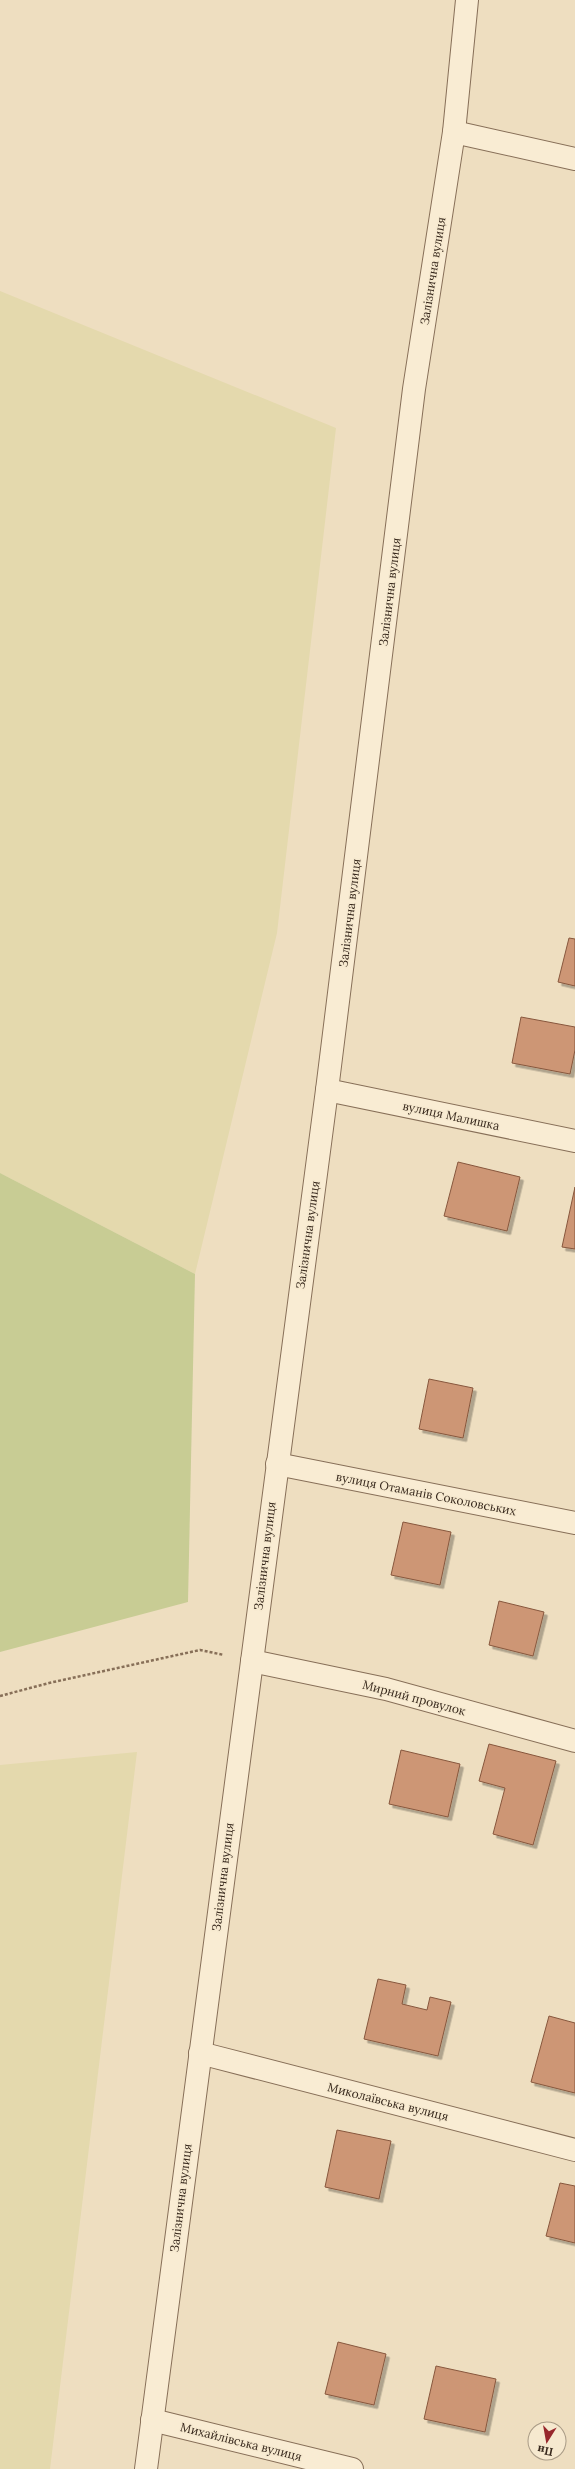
<svg xmlns="http://www.w3.org/2000/svg" width="575" height="2469" viewBox="0 0 575 2469" font-family="Lora,serif">
<defs>
<filter id="shadow"><feDropShadow dx="3.5" dy="3.5" stdDeviation="0" flood-color="#0004"/></filter>
</defs>
<rect width="100%" height="100%" fill="#eedec0"/>
<path fill="#e4d9ad" d="M 0,291 L 336,428 L 277,933 L 195,1274 L 0,1173 Z
M 137,1752 L 50,2469 L 0,2469 L 0,1765 Z"/>
<path fill="#c8cc94" d="M 0,1173 L 195,1274 L 188,1602 L 0,1652 Z"/>
<path fill="#cd9675" stroke="#87573d" filter="url(#shadow)" d="M 569,938 L 575,939 L 575,986 L 558,982 Z
M 521,1017 L 575,1027 L 575,1050 L 570,1074 L 512,1063 Z
M 458,1162 L 520,1177 L 507,1231 L 444,1216 Z
M 575,1187 L 575,1249 L 562,1247 Z
M 429,1379 L 473,1388 L 463,1438 L 419,1429 Z
M 403,1522 L 451,1532 L 440,1585 L 391,1575 Z
M 499,1601 L 544,1612 L 533,1656 L 489,1645 Z
M 489,1744 L 556,1761 L 533,1845 L 493,1834 L 505,1788 L 479,1781 Z
M 401,1750 L 460,1764 L 448,1817 L 389,1804 Z
M 378,1979 L 406,1985 L 402,2004 L 427,2010 L 430,1997 L 451,2002 L 438,2056 L 364,2039 Z
M 549,2016 L 575,2023 L 575,2093 L 531,2082 Z
M 337,2130 L 391,2141 L 379,2199 L 325,2187 Z
M 560,2183 L 575,2186 L 575,2243 L 546,2236 Z
M 338,2342 L 386,2354 L 374,2405 L 325,2394 Z
M 436,2366 L 496,2379 L 485,2432 L 424,2419 Z"/>
<g fill="none" stroke-linecap="round" stroke-linejoin="round">
<g stroke="#876f58" stroke-width="24">
<path id="minor" d="M 454,132 L 575,159
M 327,1090 L 575,1141
M 277,1464 L 575,1523
M 252,1661 L 386,1689 L 575,1741
M 200,2053 L 575,2150
M 152,2420 L 352,2469"/>
</g>
<g stroke="#876f58" stroke-width="24">
<path id="tertiary" d="M 146,2469 L 327,1090 L 414,389 L 454,132 L 467,0"/>
</g>
<path stroke="#876f58" stroke-width="2.5" stroke-dasharray="3 2" stroke-linecap="butt" d="M 0,1696 L 49,1683 L 200,1650 L 224,1655"/>
<use href="#minor" stroke="#f9ecd3" stroke-width="22"/>
<use href="#tertiary" stroke="#f9ecd3" stroke-width="22"/>
</g>
<g text-anchor="middle" stroke-width="3" stroke-linejoin="round" paint-order="stroke">
<g font-size="12" fill="#37281c" stroke="#f6e9cf">
<text transform="translate(433 271) rotate(-81)" y="4">Залізнична вулиця</text>
<text transform="translate(390 592) rotate(-83)" y="4">Залізнична вулиця</text>
<text transform="translate(350 913) rotate(-83)" y="4">Залізнична вулиця</text>
<text transform="translate(451 1116) rotate(12)" y="4">вулиця Малишка</text>
<text transform="translate(308 1235) rotate(-82)" y="4">Залізнична вулиця</text>
<text transform="translate(426 1494) rotate(11)" y="4">вулиця Отаманів Соколовських</text>
<text transform="translate(265 1556) rotate(-83)" y="4">Залізнична вулиця</text>
<text transform="translate(414 1698) rotate(15)" y="4">Мирний провулок</text>
<text transform="translate(223 1877) rotate(-83)" y="4">Залізнична вулиця</text>
<text transform="translate(388 2102) rotate(14)" y="4">Миколаївська вулиця</text>
<text transform="translate(181 2198) rotate(-83)" y="4">Залізнична вулиця</text>
<text transform="translate(241 2442) rotate(14)" y="4">Михайлівська вулиця</text>
</g>
</g>
<g transform="translate(547 2441) rotate(191)"><circle r="19" fill="#f6e9cf" stroke="#aa9c87"/>
<path d="M0-3L7 15L0 10L-7 15Z" fill="#97272c"/>
<text y="-6" font-size="11" font-weight="bold" text-anchor="middle" fill="#37281c">Пн</text>
</g>
</svg>
